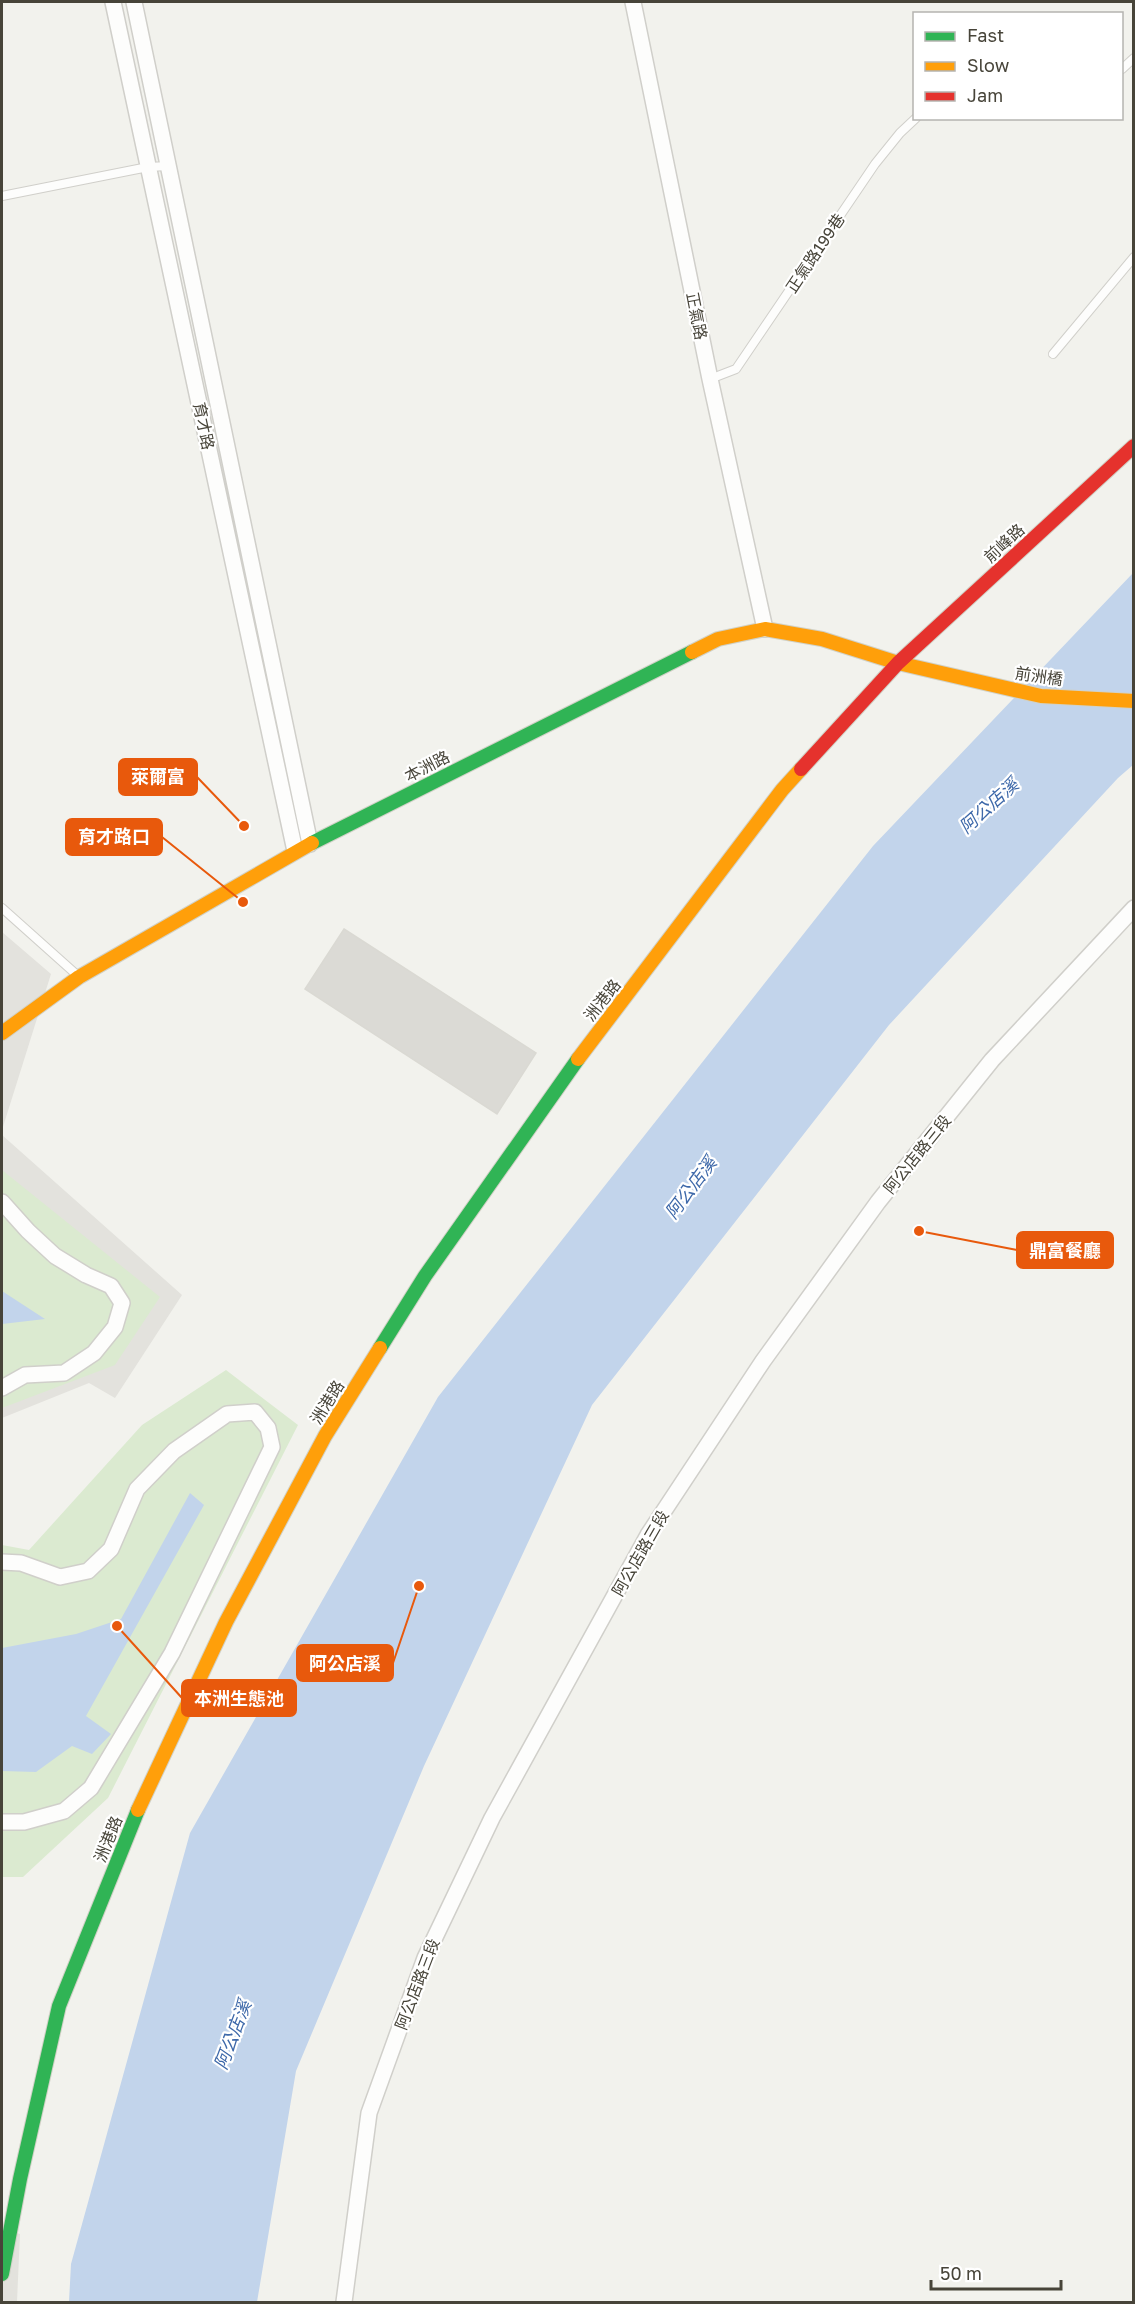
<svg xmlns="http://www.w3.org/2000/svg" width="1135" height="2304" viewBox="0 0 1135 2304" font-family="'Golos Text','Noto Sans TC',sans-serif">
<rect width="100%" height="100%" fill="#f2f2ed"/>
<path fill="#e3e2dd" d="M 2,932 L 51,974 L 2,1130 Z
M 2,1135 L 182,1295 L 115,1398 L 89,1383 L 2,1418 Z
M 2,2228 L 20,2234 L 17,2302 L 2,2302 Z"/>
<path fill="#dbead0" d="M 2,1170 L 160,1297 L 115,1365 L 2,1408 Z
M 226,1370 L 298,1425 L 108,1798 L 23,1877 L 2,1877 L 2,1545 L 29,1550 L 142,1425 Z"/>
<path fill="#c2d4eb" d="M 1133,573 L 1133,765 L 1118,778 L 889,1025 L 592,1405 L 424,1766 L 296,2071 L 257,2302 L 69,2302 L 71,2264 L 190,1833 L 438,1397 L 873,846 Z
M 2,1291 L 45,1319 L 2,1324 Z
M 190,1493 L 204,1505 L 86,1716 L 111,1734 L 92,1754 L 72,1746 L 36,1772 L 2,1771 L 2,1648 L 76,1634 L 121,1619 Z"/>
<path fill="#dbdad5" stroke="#dad9d3" stroke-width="1.5" d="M 344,929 L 536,1053 L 497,1114 L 305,989 Z"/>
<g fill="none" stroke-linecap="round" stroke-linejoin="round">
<g stroke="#d0cfca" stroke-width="10">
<path id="lane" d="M 1122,69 L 1134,58
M 2,196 L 148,167 L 168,166
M 1053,354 L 1134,257
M 710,379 L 736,369 L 875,164 L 900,133 L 916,118
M 2,908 L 77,975"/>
</g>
<g stroke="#d0cfca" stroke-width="18">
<path id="street" d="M 113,2 L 295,851
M 134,2 L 310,844
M 633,2 L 710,379 L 765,629
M 2,1202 L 28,1231 L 55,1256 L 86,1275 L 111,1286 L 122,1303 L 115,1327 L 94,1353 L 64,1373 L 25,1375 L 2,1388
M 2,1562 L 21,1563 L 60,1577 L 88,1571 L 111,1549 L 137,1489 L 174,1451 L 227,1414 L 255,1412 L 268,1428 L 272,1447 L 172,1653 L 91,1788 L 64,1811 L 24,1822 L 2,1822
M 344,2302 L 369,2113 L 425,1958 L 492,1818 L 648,1535 L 763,1361 L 878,1202 L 992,1060 L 1134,908"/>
</g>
<g stroke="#d1d1c6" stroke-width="16">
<path id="fast" d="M 312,843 L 692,652
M 380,1348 L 425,1276 L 578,1059
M 2,2274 L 20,2179 L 59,2006 L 138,1810"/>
</g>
<g stroke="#d1d1c6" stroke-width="16">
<path id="slow" d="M 692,652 L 718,639 L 765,629 L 822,639 L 898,663 L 1041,696 L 1134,701
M 2,1033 L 79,977 L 312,843
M 578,1059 L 782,790 L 801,769
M 138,1810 L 226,1622 L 325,1436 L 380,1348"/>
</g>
<g stroke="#d1d1c6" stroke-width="16">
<path id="jam" d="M 801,769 L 898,663 L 1134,446"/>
</g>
<use href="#lane" stroke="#fdfdfc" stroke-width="8"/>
<use href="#street" stroke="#fdfdfc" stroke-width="15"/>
<use href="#fast" stroke="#30b455" stroke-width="14"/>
<use href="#slow" stroke="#ff9f0a" stroke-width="14"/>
<use href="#jam" stroke="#e5322d" stroke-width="14"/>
</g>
<g text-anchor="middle" stroke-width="4.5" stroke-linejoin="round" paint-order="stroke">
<g font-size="16" fill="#474439" stroke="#fff">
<text transform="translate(815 253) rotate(-56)" y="6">正氣路199巷</text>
<text transform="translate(697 316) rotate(79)" y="6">正氣路</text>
<text transform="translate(204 426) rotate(78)" y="6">育才路</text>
<text transform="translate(1004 543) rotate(-43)" y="6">前峰路</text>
<text transform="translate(1039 676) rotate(8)" y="6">前洲橋</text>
<text transform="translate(427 766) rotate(-27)" y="6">本洲路</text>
<text transform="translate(602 1000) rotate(-52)" y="6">洲港路</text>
<text transform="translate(917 1154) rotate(-51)" y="6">阿公店路三段</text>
<text transform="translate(327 1402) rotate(-58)" y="6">洲港路</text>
<text transform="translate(640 1553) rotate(-60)" y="6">阿公店路三段</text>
<text transform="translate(108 1839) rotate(-68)" y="6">洲港路</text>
<text transform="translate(417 1984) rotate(-69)" y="6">阿公店路三段</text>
</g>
<g font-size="18" font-style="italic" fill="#3d68a9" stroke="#fff">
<text transform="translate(989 806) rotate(-42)" y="6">阿公店溪</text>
<text transform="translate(691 1188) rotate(-53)" y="6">阿公店溪</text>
<text transform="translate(233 2035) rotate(-69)" y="6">阿公店溪</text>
</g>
</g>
<path fill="none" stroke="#e8590c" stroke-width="2" d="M244 826L197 777M243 902L162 837M919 1231L1017 1250M419 1586L393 1663M117 1626L182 1698"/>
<g fill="#e8590c" stroke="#fff" stroke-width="2">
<circle cx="244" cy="826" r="6"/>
<circle cx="243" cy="902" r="6"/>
<circle cx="919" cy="1231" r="6"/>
<circle cx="419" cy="1586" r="6"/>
<circle cx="117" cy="1626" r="6"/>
</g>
<g fill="#e8590c" stroke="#e8590c" stroke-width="2">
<rect x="119" y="759" width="78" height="36" rx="6"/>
<rect x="66" y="819" width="96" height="36" rx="6"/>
<rect x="1017" y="1232" width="96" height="36" rx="6"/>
<rect x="297" y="1645" width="96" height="36" rx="6"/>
<rect x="182" y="1680" width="114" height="36" rx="6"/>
</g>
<g font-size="18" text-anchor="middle" font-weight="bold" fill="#fff">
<text x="158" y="783">萊爾富</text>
<text x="114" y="843">育才路口</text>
<text x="1065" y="1257">鼎富餐廳</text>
<text x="345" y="1670">阿公店溪</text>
<text x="239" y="1705">本洲生態池</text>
</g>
<rect width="1135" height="2304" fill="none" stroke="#474439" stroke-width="6"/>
<rect x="913" y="12" width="210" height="108" fill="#ffffff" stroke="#b5b4b0" stroke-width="1.5"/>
<rect x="925" y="32" width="30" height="9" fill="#30b455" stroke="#b5b4b0" stroke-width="1.5"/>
<text x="967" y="42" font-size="18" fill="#474439">Fast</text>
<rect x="925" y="62" width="30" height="9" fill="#ff9f0a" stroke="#b5b4b0" stroke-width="1.5"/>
<text x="967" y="72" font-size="18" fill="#474439">Slow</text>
<rect x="925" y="92" width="30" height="9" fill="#e5322d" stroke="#b5b4b0" stroke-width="1.5"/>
<text x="967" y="102" font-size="18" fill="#474439">Jam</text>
<path d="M931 2280v9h130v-9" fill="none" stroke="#474439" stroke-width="3"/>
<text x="940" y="2280" font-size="18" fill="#474439" stroke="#ffffff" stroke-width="4.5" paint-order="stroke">50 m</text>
</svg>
